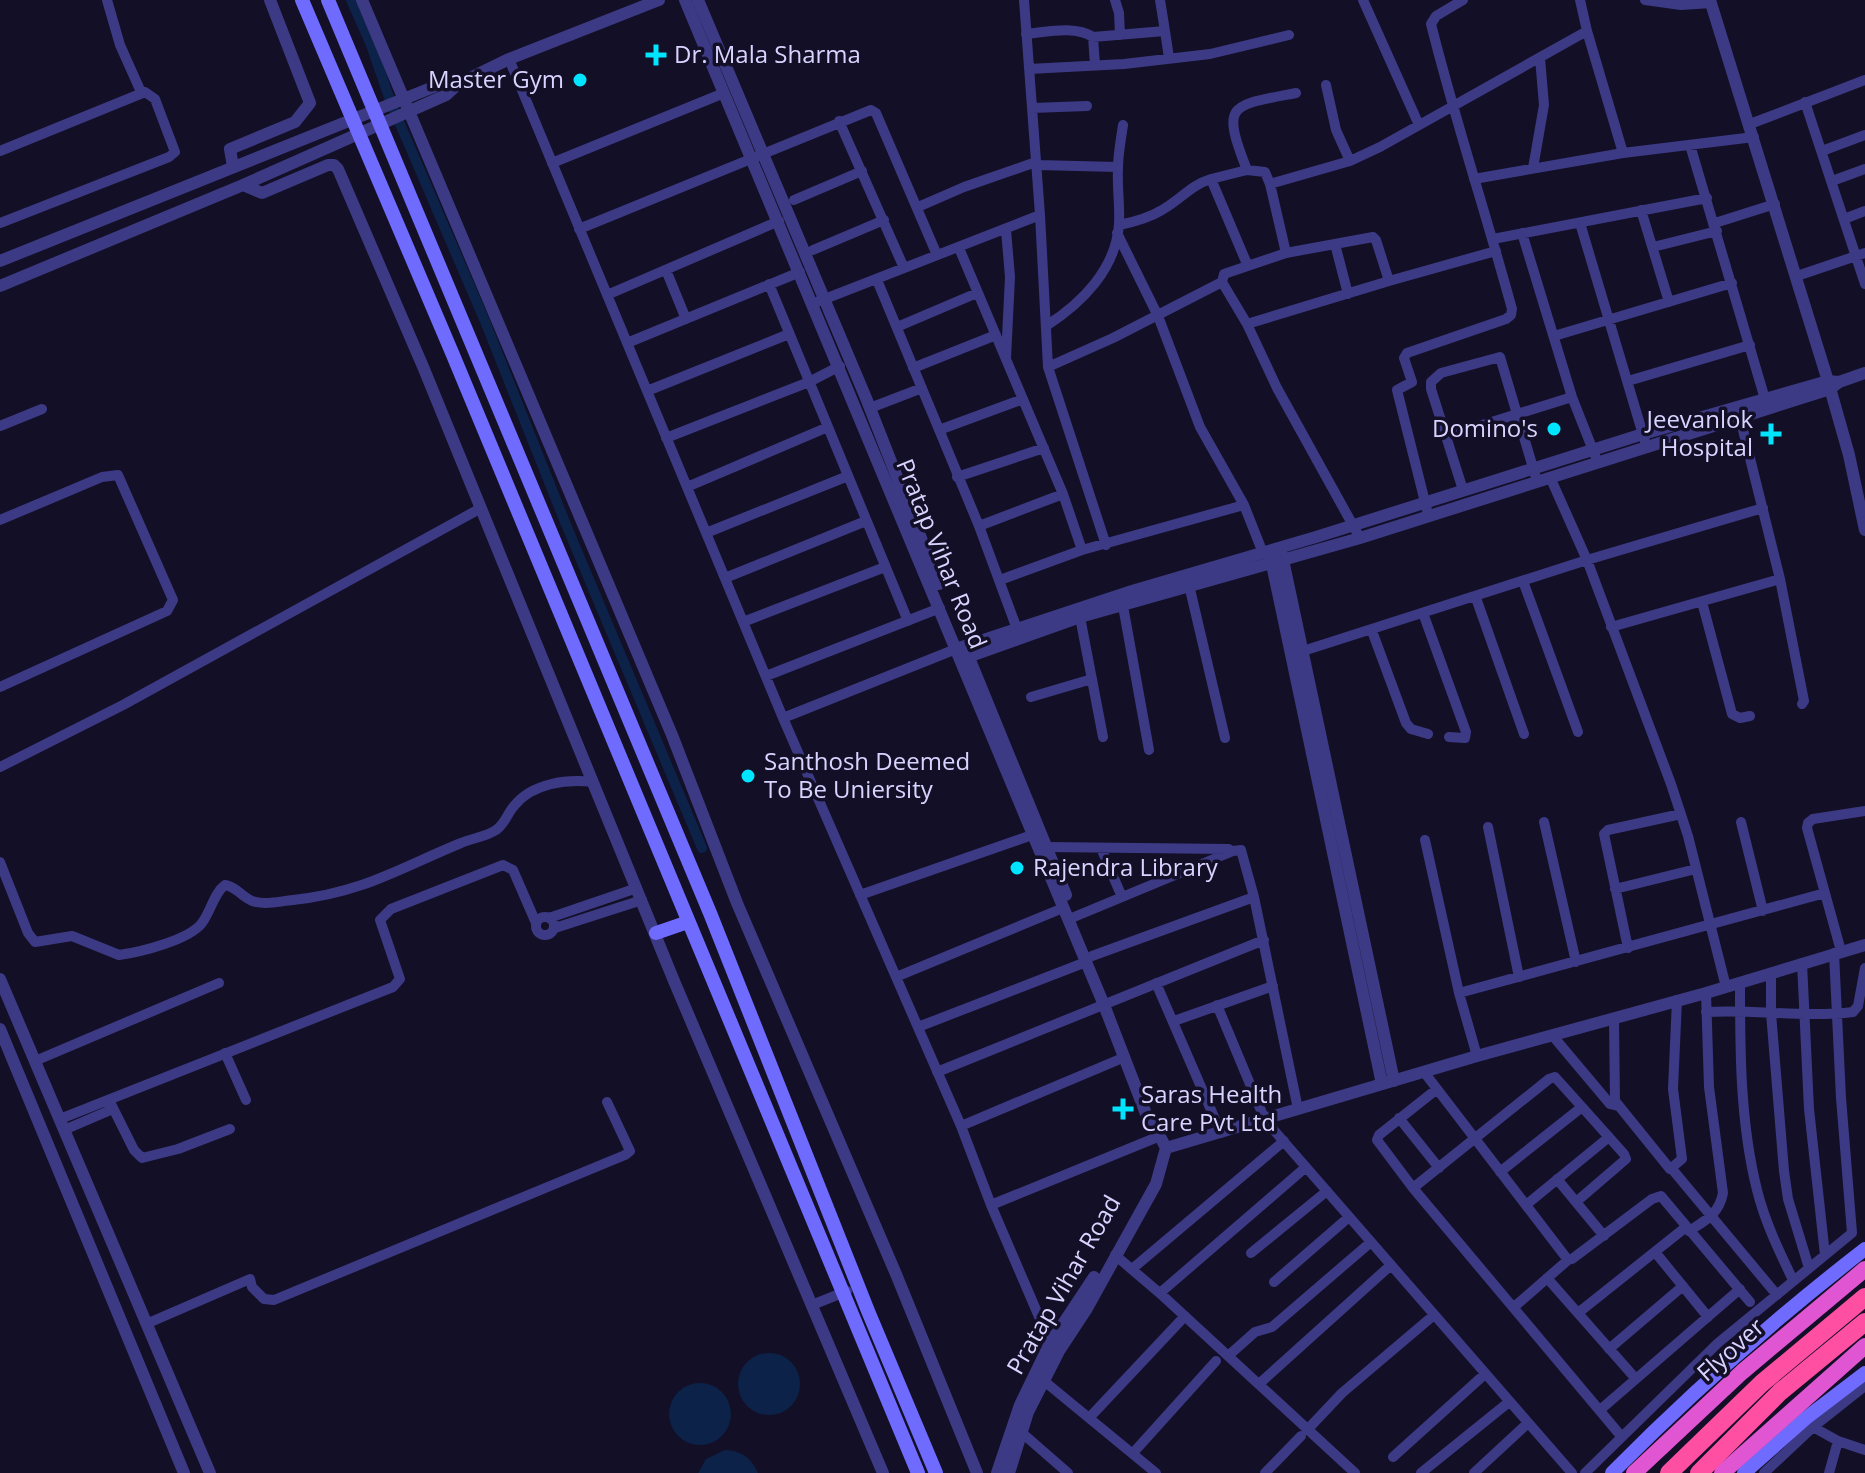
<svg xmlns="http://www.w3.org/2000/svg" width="1865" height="1473" viewBox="0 0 1865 1473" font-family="'Open Sans',sans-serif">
<rect width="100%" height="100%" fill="#130f26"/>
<path fill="#0c2248" d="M738 1384a31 31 0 1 1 62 0a31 31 0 1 1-62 0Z
M669 1414a31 31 0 1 1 62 0a31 31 0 1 1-62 0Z
M 725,1450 C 741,1451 751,1457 758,1473 L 698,1473 L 706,1459 Z"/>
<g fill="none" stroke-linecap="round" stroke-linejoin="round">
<path stroke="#0c2248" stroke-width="10" d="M 351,0 L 371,45 L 391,103 L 484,319 L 567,527 L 702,848"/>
<path stroke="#3d3a85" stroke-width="10" d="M 107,0 L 120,45 L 141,92
M 1024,0 L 1040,215
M 1115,0 L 1119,13 L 1120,35
M 1363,0 L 1419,125
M 1645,0 L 1681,5 L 1711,3
M 1165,31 L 1169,58
M 1587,31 L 1623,153 L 1754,137
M 1026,34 C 1047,32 1075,25 1093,37 L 1165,31 L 1160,0
M 1093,37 L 1095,65
M 509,59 L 783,718 L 961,1126 L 991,1205 L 1052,1347
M 1029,69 L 1124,64 L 1210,54 L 1289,35
M 1326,85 L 1336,130 L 1350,161
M 1805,102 L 1865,284
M 1032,108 L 1087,106
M 839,121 L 904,268
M 1750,124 L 1865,80
M 1690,145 L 1765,399
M 0,151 L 145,92 L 155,99 L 175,152 L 169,157 L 0,223
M 1822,151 L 1865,135
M 552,163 L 724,93
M 1037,165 L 1118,167
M 1533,168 L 1544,105 L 1540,58
M 1247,170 C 1221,103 1229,106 1296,93
M 1474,179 L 1623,153
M 1832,181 L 1865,169
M 1270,184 L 1350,161 L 1380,147 L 1587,31 L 1580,0
M 794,200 L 862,171
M 918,207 L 964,187 L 1036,162
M 1641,210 L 1669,302
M 1844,219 L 1865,211
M 1580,223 L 1647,448
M 1715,223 L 1775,204
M 1119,225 C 1134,222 1149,218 1162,210 C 1180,200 1191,185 1211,179
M 579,229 L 871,110 L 876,113 L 937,255
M 1006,230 L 1010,277 L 1006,358
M 1117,233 L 1158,316 L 1200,427 L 1244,505 L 1263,553
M 1522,233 L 1572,397 L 1598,463
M 1493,239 L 1707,198
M 1335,244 L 1348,294
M 1653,247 L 1717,231
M 959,248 L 1063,494 L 1082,550
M 813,250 L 884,220
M 1247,264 L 1211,179 L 1247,170 L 1265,172 L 1270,184 L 1286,253
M 666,270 L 686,319
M 1797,276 L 1865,253
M 877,280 L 979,526 L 1017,629
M 1222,282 L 1247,324
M 769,284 L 908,621
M 607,295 L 779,221
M 817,302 L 1040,215 L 1048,367 L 1106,545
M 1046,326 C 1082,303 1116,269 1119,224 C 1120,206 1117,187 1118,168 C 1118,154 1121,139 1123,125
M 897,327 L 977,293
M 1554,336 L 1732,283
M 627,343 L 800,272
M 1048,367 L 1113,338 L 1222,282 L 1224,274 L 1286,253 L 1373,237 L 1376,240 L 1389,281 L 1496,251
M 913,368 L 996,335
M 1628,381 L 1750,345
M 647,391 L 789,334
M 870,408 L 922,388
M 1740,418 L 1780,579 L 1804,701 L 1802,704
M 0,426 L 42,409
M 939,430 L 1023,399
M 1447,436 L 1572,397
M 666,438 L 809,382 L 840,366
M 957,477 L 1044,448
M 1550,477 L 1587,560 L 1671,784 L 1688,836 L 1726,987
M 687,487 L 828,427
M 1463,490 L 1431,389 L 1431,382 L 1441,373 L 1500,357 L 1537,481
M 1427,510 L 1397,390 L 1412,382 L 1404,358 L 1407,353 L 1506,319 L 1511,315 L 1512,309 C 1486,214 1455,120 1431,24 L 1436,16 L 1463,0
M 0,520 L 102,477 L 118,475 L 173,600 L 167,611 L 0,687
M 979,526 L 1063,494
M 706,533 L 848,476
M 1360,538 L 1277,388 L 1247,324 L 1389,281
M 725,578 L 866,521
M 1000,580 L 1082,550 L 1244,505
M 1523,581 L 1578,732
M 1189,585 L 1225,738
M 1476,598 L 1524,734
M 1702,602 L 1732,714 L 1740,718 L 1750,716
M 1123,606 L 1149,750
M 1423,613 L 1466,732 L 1465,738 L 1449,737
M 1080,617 L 1103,737
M 743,622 L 885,567
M 1611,627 L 1780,579
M 1372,631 L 1406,723 L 1411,729 L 1428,734
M 1303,651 L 1587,560 L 1763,508
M 766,676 L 940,608
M 1031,697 L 1092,679
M 783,718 L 956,649
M 0,767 L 123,705 L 481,508
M 1544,822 L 1576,962
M 1741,822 L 1763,911
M 1488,827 L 1519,977
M 1425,840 L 1459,993
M 1047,847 L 1229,849
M 1101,848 L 1122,897
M 0,862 L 28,933 L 35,942 L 72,936 L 119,955 C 141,952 189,940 202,923 C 211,911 214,893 225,885 C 238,887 244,900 256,902 C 268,905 281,901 293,900 C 362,893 400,868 461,843 C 472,838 486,837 496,830 C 505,824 507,814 514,806 C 532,783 567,779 593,782
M 1615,889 L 1696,869
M 860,895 L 1032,835
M536 926a9 9 0 1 1 18 0a9 9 0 1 1-18 0Z
M 1074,917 L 1233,851 L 1241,850 L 1254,897 L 1298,1109
M 549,918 L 637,888
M 555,928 L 642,900
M 1628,948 L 1604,834 L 1608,830 L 1681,814
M 1841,951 L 1807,828 L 1808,823 L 1813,819 L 1865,811
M 1092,956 L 1254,897
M 1802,963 L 1809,1109 L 1825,1255
M 1771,973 L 1771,1013 L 1784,1171 L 1788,1199 L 1809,1268
M 896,977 L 1063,908
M 1740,982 C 1740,1051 1740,1122 1757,1190 C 1765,1222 1779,1251 1793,1280
M 1156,983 L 1221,1133
M 1217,1005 L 1265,1120 L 1572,1473
M 1706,1012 C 1755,1009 1804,1018 1853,1012 L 1858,1006 L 1865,968
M 1614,1019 L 1615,1101 L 1670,1169 L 1682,1159 L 1673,1089 L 1677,1000
M 1174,1021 L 1273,986
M 918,1027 L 1086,962
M 1552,1035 L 1610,1104 L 1618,1106
M 225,1053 L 246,1100
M 1477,1056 L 1459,993 L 1825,893
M 35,1061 L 219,983
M 937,1072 L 1264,940
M 1424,1072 L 1568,1260 L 1572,1259 L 1652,1199 L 1661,1196 L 1750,1302
M 109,1100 L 134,1150 L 142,1158 L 178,1149 L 230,1129
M 1399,1118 L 1439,1168
M 60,1119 L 393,987 L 400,979 L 380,920 L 391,909 L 503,865 L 513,870 L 536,923
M 961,1126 L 1125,1057
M 64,1130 L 113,1109
M 1672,1169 L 1777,1295
M 1500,1172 L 1582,1107 L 1555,1077 L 1549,1079 L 1413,1188 L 1621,1436
M 1557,1179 L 1604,1236
M 1413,1188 L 1377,1140 L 1379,1135 L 1437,1089
M 1576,1202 L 1626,1159 L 1624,1154 L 1582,1107
M 991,1205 L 1160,1136
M 1526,1205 L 1609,1137
M 1689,1231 C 1706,1220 1719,1214 1723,1193 L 1709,1087 L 1706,993
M 1655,1252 L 1708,1317
M 1251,1253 L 1327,1191
M 1115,1255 L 1163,1296 L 1355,1473
M 1132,1269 L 1284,1141
M 1547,1278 L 1636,1379
M 1274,1282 L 1349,1217
M 1160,1293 L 1306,1167
M 812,1305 L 847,1291
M 1514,1307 L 1568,1260
M 1578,1313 L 1686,1227
M 146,1324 L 250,1279 L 252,1287 L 264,1299 L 274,1300 L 625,1155 L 630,1151 L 607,1102
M 1609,1349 L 1683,1286
M 1228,1356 L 1255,1332 L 1272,1327 L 1371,1242
M 1044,1381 L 1156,1473
M 1259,1384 L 1391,1265
M 1600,1410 L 1740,1289
M 1090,1417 L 1185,1316
M 1813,1427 L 1838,1441 L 1865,1450
M 1308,1429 L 1342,1393 L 1434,1315
M 1021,1432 L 1068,1473
M 1133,1453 L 1216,1361
M 1393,1457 L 1485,1374
M 1265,1473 L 1301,1436
M 1421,1473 L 1509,1402
M 1474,1473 L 1528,1423
M 1585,1473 L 1718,1343 L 1852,1233 L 1841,1098 L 1834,953
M 1764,1473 L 1813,1427 L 1865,1386
M 1829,1473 L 1838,1441"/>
<path stroke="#3d3a85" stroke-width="12" d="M 362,0 L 672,735 L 737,903 L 896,1274 L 977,1473
M 685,0 L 1104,1005 L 1148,1119 L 1154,1125 L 1166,1148 L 1156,1184 L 1086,1310 L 1059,1351 L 1028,1412 L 1009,1473
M 698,0 L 866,398 L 939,584
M 1710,0 L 1828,381 L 1849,455 L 1865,530
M 233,167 L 230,149 L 295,122 L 310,103 L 270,0
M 243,185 L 262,193 L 328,165 L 334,165 L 338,169 L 424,369 L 674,981 L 883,1473
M 0,261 L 441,84 L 458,84
M 0,286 L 243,185 L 446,95 L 458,84 L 509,59 L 659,0
M 1270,555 L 1382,1084
M 1282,555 L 1394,1081
M 956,649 L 1132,591 L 1316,537 L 1643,434 L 1828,381 L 1839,382 L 1865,373
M 962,659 L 1080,617 L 1360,538 L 1830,389 L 1839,382
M 970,660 L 1066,895
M 0,979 L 210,1473
M 0,1029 L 184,1473
M 1166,1148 L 1477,1056 L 1706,993 L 1865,945
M 997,1473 L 1020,1405 L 1049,1345 L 1094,1277"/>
<path stroke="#6f6bff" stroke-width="14" d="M 302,0 L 453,355 L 918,1473
M 328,0 L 710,913 L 868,1311 L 936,1473
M 656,933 L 688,922
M 1612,1473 C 1691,1393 1776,1318 1865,1249
M 1744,1473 L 1806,1418 L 1865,1373"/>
<path stroke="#e055d1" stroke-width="16" d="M 1634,1473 L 1742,1372 L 1865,1269
M 1722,1473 L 1865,1346"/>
<path stroke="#ff4fa3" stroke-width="18" d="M 1669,1473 L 1762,1383 L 1865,1297
M 1699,1473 L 1780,1392 L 1865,1322"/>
</g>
<g fill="#00e5ff" stroke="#130f26" stroke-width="3">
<path d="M652 43h8v8h8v8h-8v8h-8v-8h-8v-8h8z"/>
<circle cx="580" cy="80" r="8"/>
<circle cx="1554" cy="429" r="8"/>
<path d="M1767 422h8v8h8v8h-8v8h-8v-8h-8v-8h8z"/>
<circle cx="748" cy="776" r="8"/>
<circle cx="1017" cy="868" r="8"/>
<path d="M1119 1097h8v8h8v8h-8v8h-8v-8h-8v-8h8z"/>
</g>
<g text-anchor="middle" stroke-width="7" stroke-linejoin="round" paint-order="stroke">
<g font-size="24" fill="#d9d4ff" stroke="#130f26" text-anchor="start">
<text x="674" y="63">Dr. Mala Sharma</text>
<text x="564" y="88" text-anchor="end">Master Gym</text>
<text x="1753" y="428" text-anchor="end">Jeevanlok<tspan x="1753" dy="28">Hospital</tspan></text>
<text x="1538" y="437" text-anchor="end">Domino's</text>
<text x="764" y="770">Santhosh Deemed<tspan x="764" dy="28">To Be Uniersity</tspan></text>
<text x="1033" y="876">Rajendra Library</text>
<text x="1141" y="1103">Saras Health<tspan x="1141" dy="28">Care Pvt Ltd</tspan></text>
</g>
<g font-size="24" fill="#d9d4ff" stroke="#130f26">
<text transform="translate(941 554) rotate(68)" y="8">Pratap Vihar Road</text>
<text transform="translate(1064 1285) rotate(-60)" y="8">Pratap Vihar Road</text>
<text transform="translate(1731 1350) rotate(-42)" y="8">Flyover</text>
</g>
</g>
</svg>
